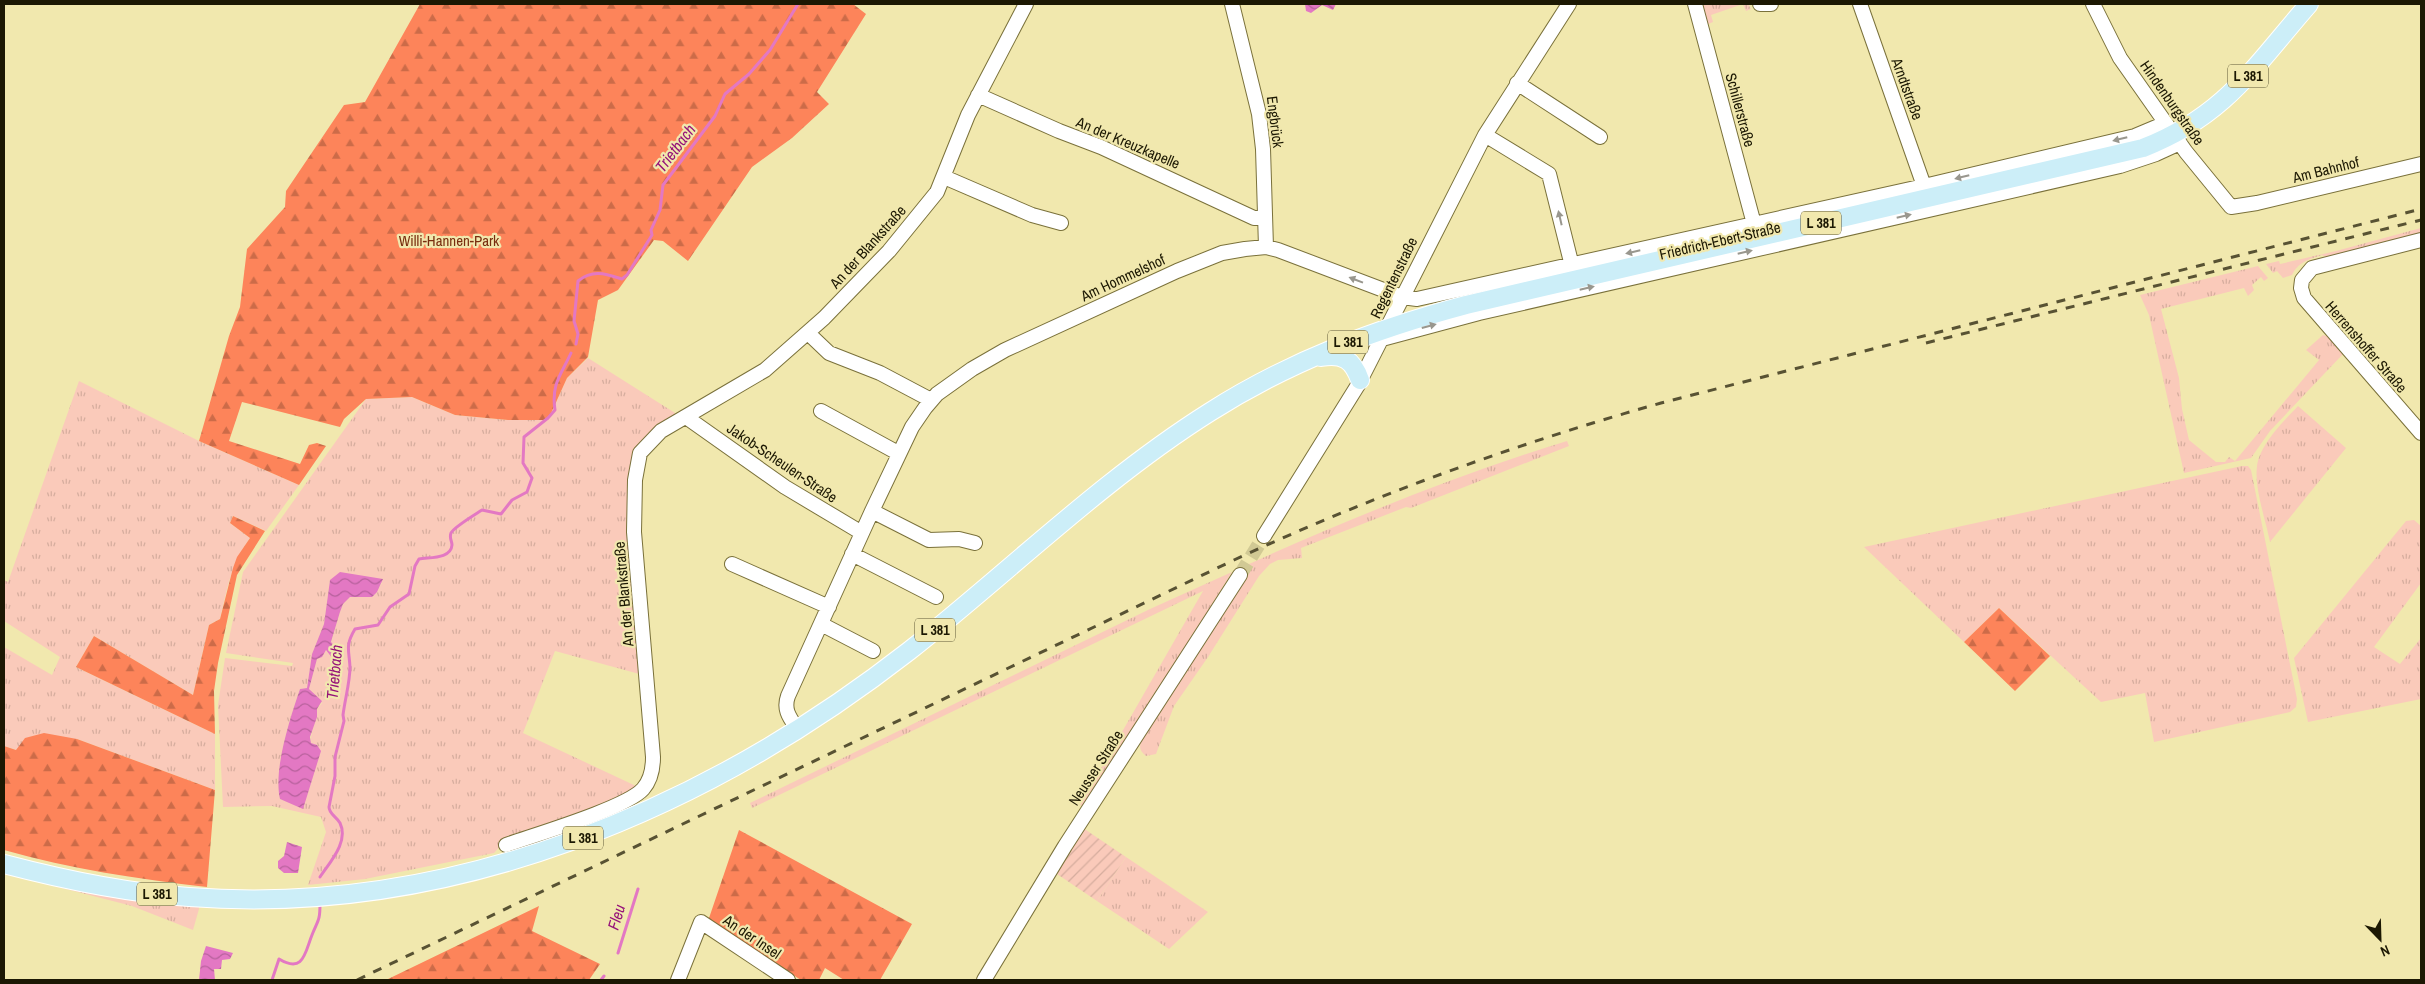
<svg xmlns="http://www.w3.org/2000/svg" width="2425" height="984" viewBox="0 0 2425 984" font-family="'Archivo Narrow',sans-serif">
<defs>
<pattern id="grass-tufts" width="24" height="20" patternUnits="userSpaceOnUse" patternTransform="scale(1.25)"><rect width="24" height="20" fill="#facaba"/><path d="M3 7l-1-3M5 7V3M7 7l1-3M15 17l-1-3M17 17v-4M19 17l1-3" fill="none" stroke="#d6ad9e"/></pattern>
<pattern id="forest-firs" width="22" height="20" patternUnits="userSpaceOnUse" patternTransform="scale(1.25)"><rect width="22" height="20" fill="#fd845a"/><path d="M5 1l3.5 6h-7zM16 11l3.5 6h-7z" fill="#cc6b48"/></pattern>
<pattern id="garden-furrows" width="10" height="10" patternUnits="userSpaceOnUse" patternTransform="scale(1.25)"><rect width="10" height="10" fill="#facaba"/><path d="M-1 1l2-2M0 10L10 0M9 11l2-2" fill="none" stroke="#d6ad9e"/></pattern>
<pattern id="water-waves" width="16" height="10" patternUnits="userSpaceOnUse" patternTransform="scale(1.25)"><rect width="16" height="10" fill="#e378c3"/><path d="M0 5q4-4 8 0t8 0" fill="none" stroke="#b7619c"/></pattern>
</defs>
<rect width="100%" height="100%" fill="#f1e8ae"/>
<path fill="url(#grass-tufts)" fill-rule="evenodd" d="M 1702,4 L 1748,4 L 1751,9 L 1746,11 L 1743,4 L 1711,15 L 1713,22 L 1706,25 Z
M 2421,228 L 2421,233 L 2326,257 L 2322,255 C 2309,259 2298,262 2292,275 L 2283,278 L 2277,271 L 2273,273 L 2266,264 L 2279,261 L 2280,264 L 2336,251 Z
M 2258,266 L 2268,278 L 2264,281 L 2261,277 L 2252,285 L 2254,290 L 2248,296 L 2244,288 L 2161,309 L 2179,378 L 2182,409 L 2189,440 L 2216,462 L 2225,462 L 2229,457 L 2235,461 L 2319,360 L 2306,350 L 2323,335 L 2329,337 L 2343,354 L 2270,431 L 2251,458 L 2184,473 L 2149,315 L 2140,295 Z
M 588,358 L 675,413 L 675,417 C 645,440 632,440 630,481 L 643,675 L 555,651 L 523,733 L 636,786 L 634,792 L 505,841 L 494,853 L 365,879 L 308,885 L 326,832 L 321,817 L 272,806 L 223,807 L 218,705 L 225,658 L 292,666 L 293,663 L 226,653 L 243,572 L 366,399 L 412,397 L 455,415 L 508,420 L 548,420 L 567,378 ZM 330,580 L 382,583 L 372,597 L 350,597 L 343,604 L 340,612 L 331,643 L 337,652 L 335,656 L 326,650 L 317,659 L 309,689 L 322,703 L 317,709 C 317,721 310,731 311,743 L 289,802 L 280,799 C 273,770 290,718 300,689 L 307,688 L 312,654 L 324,624 Z
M 79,381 L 199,441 L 299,485 L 266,531 L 233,516 L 230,523 L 250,538 C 230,566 228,587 220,619 L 209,625 L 193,695 L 94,636 L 76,667 L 215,734 L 215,790 L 77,739 L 16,750 L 4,746 L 4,647 L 52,675 L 60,657 L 4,621 L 4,580 L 8,582 Z
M 2298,406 L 2346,448 L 2270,542 C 2266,521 2254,488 2257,466 C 2260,444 2284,421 2298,406 Z
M 1567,441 L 1569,446 L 1411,508 L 1406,507 L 1301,548 L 1302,558 L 1278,560 L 1270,564 L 1259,576 L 1208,657 L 1174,706 L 1156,754 L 1146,756 C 1140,751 1139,748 1141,741 L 1246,571 L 1233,571 C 1342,522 1453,476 1567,441 Z
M 2242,466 L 2248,466 L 2251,470 L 2297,699 L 2296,707 L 2290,712 L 2154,742 L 2145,693 L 2101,702 L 1999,608 L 1964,642 L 1864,547 Z
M 2414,520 L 2421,526 L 2421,583 L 2374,647 L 2400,664 L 2421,638 L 2421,699 L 2308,722 L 2294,658 L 2406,521 Z
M 1232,572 L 1165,681 L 1082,806 L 1080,805 L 1203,591 L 752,808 L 750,803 L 1150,609 Z
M 1126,857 L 1208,912 L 1169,949 L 1097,901 Z
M 4,869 L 199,905 L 199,909 L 193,930 L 132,906 L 4,873 Z"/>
<path fill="url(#forest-firs)" d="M 420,4 L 853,4 L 866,14 L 817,92 L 829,104 L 792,138 L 752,167 L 688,261 L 663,241 L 654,240 L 618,290 L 598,300 L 588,357 L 567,378 L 548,420 L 508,420 L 455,415 L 412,397 L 366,399 L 344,419 L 340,427 L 242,402 L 229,441 L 300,464 L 309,445 L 317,443 L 326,446 L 299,485 L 199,441 L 229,336 L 240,307 L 247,249 L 285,207 L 286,191 L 344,105 L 365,102 Z
M 233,516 L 265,531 L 237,575 L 218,663 L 214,691 L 215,734 L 76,667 L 94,636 L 193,695 L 209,625 L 220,619 L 233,568 L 237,557 L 250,538 L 230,523 Z
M 1999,608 L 2050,656 L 2015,691 L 1964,642 Z
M 44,733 L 77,739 L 215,790 L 207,887 C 138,879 71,869 4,850 L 4,746 L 16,750 L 25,738 Z
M 739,830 L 912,924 L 880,980 L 844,980 L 825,968 L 819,980 L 801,980 L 708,921 Z
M 539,906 L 532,931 L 600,964 L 589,980 L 386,980 Z"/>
<path fill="url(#garden-furrows)" d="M 1083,828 L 1126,857 L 1097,901 L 1054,872 Z"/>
<path fill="url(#water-waves)" d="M 1305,4 L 1336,4 L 1333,10 L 1322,5 L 1311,13 L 1306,11 Z
M 340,572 L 383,579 L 377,592 L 372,597 L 350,597 L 343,604 L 340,612 L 331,642 L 336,648 L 336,659 L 333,659 L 326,650 L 322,657 L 317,659 L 309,689 L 322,701 L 317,709 L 317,717 L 310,737 L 311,743 L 317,745 L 321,751 L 303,809 L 280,799 C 273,770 290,718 300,689 L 307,688 L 312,654 L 324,624 L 330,580 Z
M 287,842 L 302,847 L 298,873 L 284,873 L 278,868 L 278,861 L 284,856 Z
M 206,946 L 233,953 L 230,959 L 222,960 L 221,969 L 214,969 L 215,980 L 199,980 L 201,961 Z"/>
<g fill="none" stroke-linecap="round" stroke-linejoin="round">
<path stroke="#e378c3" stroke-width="3" d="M 576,344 L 578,334 L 574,321 L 578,281 C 593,269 606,274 622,279 L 627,275 L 652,235 L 651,230 L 660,210 L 663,185 L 715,116 L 725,94 L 749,74 L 770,50 L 798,4
M 320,877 C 330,862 349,842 340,823 C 336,816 329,814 329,807 L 335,776 L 335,757 L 344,721 L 343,715 C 345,699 350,682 350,667 C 349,649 345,646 355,629 L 378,625 L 390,607 L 409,594 L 415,566 L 419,559 C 430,557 451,559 452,545 C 452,541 449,538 451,533 C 454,527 476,514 482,510 L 501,514 L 512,500 L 527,492 L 532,478 L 523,463 L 524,437 L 548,418 L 555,410 C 551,384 561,375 571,353
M 618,953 L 638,889
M 272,980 L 279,959 C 304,974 305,952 312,935 C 318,920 320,921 320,904
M 601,980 L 604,976"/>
<path stroke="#d1c994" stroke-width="14" stroke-dasharray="14 7" stroke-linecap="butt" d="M 1240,575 L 1264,536"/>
<g stroke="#7a713b" stroke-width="16">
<path id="minor" d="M 1232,4 L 1259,114 L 1263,149 L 1266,247
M 1695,4 L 1754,224
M 1760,4 L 1771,4
M 1860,4 L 1924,186
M 2093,4 L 2120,58 L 2186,152 L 2231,207 L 2257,203 L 2421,164
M 1517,83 L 1600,137
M 978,95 L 1059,131 L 1101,147 L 1254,218 L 1265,218
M 1485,135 L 1549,174 L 1572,266
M 944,177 L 1032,215 L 1061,223
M 2421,240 L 2312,268 L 2302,280 L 2301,288 L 2304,298 L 2421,433
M 808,333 L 829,353 L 880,373 L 931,400
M 1382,339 L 1479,313 L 2120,166 L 2156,154 L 2180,143
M 821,411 L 898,453
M 686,417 L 785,487 L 862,533
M 872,511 L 929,540 L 959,539 L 975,543
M 1264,536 L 1358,385 L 1485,135 L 1569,4
M 852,554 L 936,597
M 732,564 L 829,607
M 821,624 L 873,651
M 798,730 C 790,718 783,710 788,696 L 872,511 L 912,427 L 925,408 L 937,394 L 972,369 L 1005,350 L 1177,271 L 1222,253 L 1245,249 L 1266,247 L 1278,250 L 1402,297 L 1417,299 L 1924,186 L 2135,136 L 2166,123
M 506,845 C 534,835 626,808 643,789 C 651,780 653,768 653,757 L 634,532 L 635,480 L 640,453 L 661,431 L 765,370 L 824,318 L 889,251 L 937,192 L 968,115 L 1026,4
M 678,980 L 701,922 L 788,980
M 984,980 L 1065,846 L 1240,575"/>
</g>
<g stroke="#fff" stroke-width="20">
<path id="major" d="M 1321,357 C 1343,353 1353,360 1360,380
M 4,864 C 65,880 126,893 189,897 C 452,917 705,810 909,651 C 1009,572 1102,480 1210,412 C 1290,361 1376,329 1466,305 L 2143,148 C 2225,116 2254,67 2309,4"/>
</g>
<use href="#minor" stroke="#fff" stroke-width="14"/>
<use href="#major" stroke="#cceef8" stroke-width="18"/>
<path stroke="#585233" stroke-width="3" stroke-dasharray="9 9" stroke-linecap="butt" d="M 1926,343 L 2421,220
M 357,980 L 1234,560 C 1372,496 1515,444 1661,403 L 2421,209"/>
</g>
<defs><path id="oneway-solid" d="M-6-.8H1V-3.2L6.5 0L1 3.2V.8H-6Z" transform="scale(1.25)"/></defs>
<g fill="#99978e">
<use href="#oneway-solid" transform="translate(2120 139) rotate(166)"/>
<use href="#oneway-solid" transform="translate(1962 177) rotate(166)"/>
<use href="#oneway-solid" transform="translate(1904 216) rotate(-13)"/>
<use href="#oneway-solid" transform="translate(1560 218) rotate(-103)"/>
<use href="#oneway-solid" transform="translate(1633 252) rotate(167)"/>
<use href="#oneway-solid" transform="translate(1745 252) rotate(-13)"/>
<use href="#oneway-solid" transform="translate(1356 280) rotate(-159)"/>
<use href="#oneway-solid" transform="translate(1587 288) rotate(-13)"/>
<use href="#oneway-solid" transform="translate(1429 326) rotate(-15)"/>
</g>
<g text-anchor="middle" stroke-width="4.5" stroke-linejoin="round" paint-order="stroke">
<g fill="#f1e8ae" stroke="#5c5636" stroke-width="1">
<rect x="2228" y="64.5" width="40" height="23" rx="4"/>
<rect x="1801" y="211.5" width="40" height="23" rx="4"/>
<rect x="1328" y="330.5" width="40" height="23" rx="4"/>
<rect x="915" y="618.5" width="40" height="23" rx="4"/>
<rect x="563" y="826.5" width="40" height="23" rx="4"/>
<rect x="137" y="882.5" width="40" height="23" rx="4"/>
</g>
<g font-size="14" font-weight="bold" fill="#1c1803">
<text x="2248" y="81">L 381</text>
<text x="1821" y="228">L 381</text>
<text x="1348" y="347">L 381</text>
<text x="935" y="635">L 381</text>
<text x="583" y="843">L 381</text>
<text x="157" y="899">L 381</text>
</g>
<g font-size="15" fill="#1c1803" stroke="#f1e8ae">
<text transform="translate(1907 89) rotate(70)" y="5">Arndtstraße</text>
<text transform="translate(2172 103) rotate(55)" y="5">Hindenburgstraße</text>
<text transform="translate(1740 110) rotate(75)" y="5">Schillerstraße</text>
<text transform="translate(1275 122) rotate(83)" y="5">Engbrück</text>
<text transform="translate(1128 143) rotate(23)" y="5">An der Kreuzkapelle</text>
<text transform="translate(2326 170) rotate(-14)" y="5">Am Bahnhof</text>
<text transform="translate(1720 241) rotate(-13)" y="5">Friedrich-Ebert-Straße</text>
<text transform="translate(868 247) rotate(-48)" y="5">An der Blankstraße</text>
<text transform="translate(1123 278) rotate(-25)" y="5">Am Hommelshof</text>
<text transform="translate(1394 278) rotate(-64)" y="5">Regentenstraße</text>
<text transform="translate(2366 347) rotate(49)" y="5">Herrenshoffer Straße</text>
<text transform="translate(782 463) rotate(34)" y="5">Jakob-Scheulen-Straße</text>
<text transform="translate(624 594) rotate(-95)" y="5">An der Blankstraße</text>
<text transform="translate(1096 768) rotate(-57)" y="5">Neusser Straße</text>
<text transform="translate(752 937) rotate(34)" y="5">An der Insel</text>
</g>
<g font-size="15" fill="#782d0f" stroke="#f1e8ae">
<text x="449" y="246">Willi-Hannen-Park</text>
</g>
<g font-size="16" font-style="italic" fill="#951279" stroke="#f1e8ae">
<text transform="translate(675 148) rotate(-53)" y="6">Trietbach</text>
<text transform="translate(334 672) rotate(-85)" y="6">Trietbach</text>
<text transform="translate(616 917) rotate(-73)" y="6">Fleu</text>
</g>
</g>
<rect width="2425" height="984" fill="none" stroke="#1c1803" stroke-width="10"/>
<g transform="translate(2380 939) rotate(157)" stroke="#f1e8ae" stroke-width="4" paint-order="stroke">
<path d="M0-4L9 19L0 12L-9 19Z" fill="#1c1803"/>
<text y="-8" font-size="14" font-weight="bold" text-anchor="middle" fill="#1c1803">N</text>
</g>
</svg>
